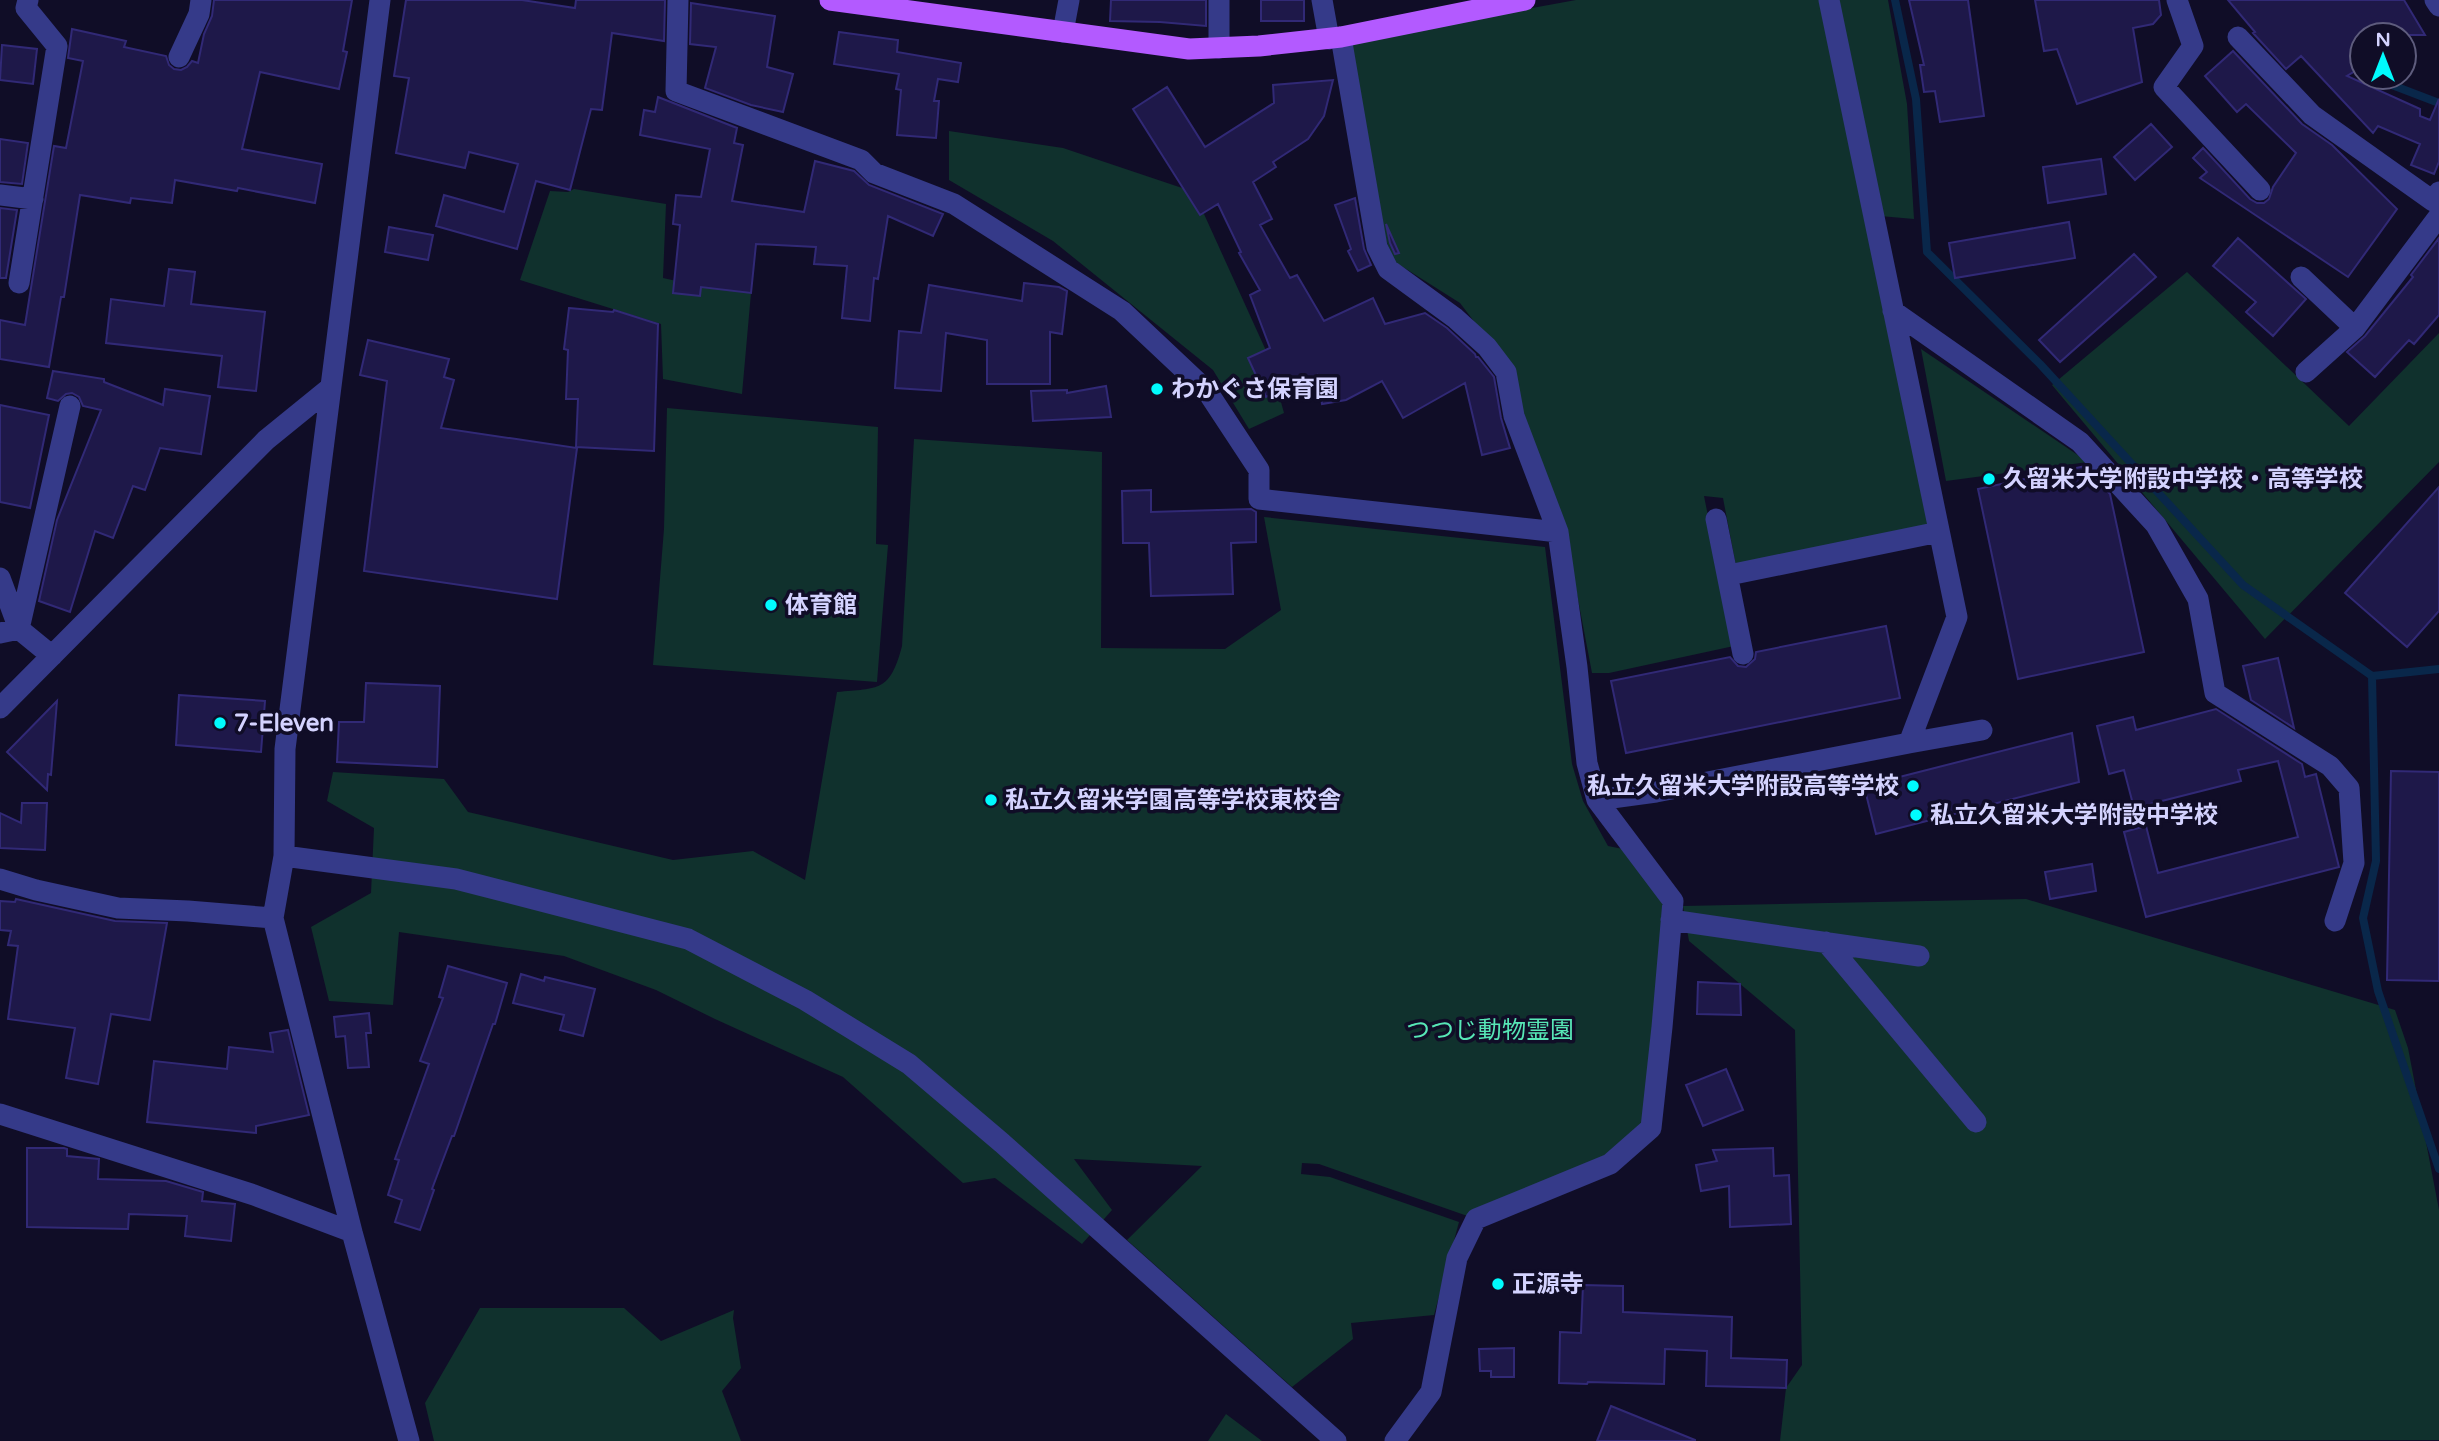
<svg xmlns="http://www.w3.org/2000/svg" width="2439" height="1441" viewBox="0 0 2439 1441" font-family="'Varela Round','Noto Sans JP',sans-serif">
<rect width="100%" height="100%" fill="#100d27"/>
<path fill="#10312d" d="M 1576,0 L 1819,0 L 1930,529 L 1736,566 L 1723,498 L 1704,496 L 1734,646 L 1609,673 L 1592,673 L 1565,531 L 1519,415 L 1511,370 L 1460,303 L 1395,262 L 1382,231 L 1348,42 Z
M 1838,0 L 1888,0 L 1907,104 L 1914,219 L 1880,216 Z
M 949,131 L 1063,148 L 1194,192 L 1268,355 L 1284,413 L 1249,429 L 1213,370 L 1053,241 L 949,180 Z
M 574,189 L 666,204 L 663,278 L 708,288 L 751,293 L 742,394 L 663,379 L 661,324 L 520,280 L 550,191 L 568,192 Z
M 2187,272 L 2349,426 L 2439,333 L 2439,462 L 2265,639 L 2052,385 Z
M 1921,349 L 2088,462 L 1946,481 Z
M 667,408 L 878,427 L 876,544 L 888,545 L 877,682 L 653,665 L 664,529 Z
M 914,439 L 1102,452 L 1101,648 L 1225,649 L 1281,610 L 1264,517 L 1545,547 L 1572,764 L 1583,801 L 1608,846 L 1633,851 L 1673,901 L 1651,1128 L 1610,1164 L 1476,1219 L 1319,1164 L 1302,1163 L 1301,1174 L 1330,1177 L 1459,1222 L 1434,1315 L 1351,1323 L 1353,1339 L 1292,1387 L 1127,1240 L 1202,1166 L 1074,1159 L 1112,1210 L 1082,1244 L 995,1178 L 963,1183 L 843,1077 L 715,1019 L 656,990 L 564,956 L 399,932 L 393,1005 L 329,1001 L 311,927 L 371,893 L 374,828 L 327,801 L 333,772 L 444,779 L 468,812 L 673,860 L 753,851 L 805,880 L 837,692 C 879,688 890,692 902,646 Z
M 2026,899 L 2395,1010 L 2408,1048 L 2439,1210 L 2439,1440 L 1780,1441 L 1786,1388 L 1802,1365 L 1795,1030 L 1689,941 L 1683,906 Z
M 480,1308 L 624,1308 L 661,1341 L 734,1310 L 733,1318 L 741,1368 L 722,1391 L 741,1441 L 434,1441 L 425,1403 Z
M 1226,1414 L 1262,1441 L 1208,1441 Z"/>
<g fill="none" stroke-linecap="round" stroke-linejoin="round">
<path stroke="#09274a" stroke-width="8" d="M 1895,0 L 1916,99 L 1927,252 L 2040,364 L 2243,585 L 2372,676 L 2376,861 L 2363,918 L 2378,991 L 2439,1169
M 2371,77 L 2439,103
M 2372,676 L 2439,669"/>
</g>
<path fill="#1e1849" stroke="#312976" stroke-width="2" d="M 214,0 L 352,0 L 343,51 L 347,52 L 339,89 L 260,72 L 242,149 L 322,164 L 315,203 L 238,188 L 237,191 L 175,180 L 172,203 L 131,198 L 130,203 L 80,195 L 64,297 L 61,297 L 49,367 L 0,359 L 0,320 L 25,325 L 54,146 L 66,148 L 83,61 L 68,58 L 72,29 L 126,41 L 124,47 L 166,56 L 169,65 L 174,69 L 181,70 L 187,67 L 192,61 L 198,63 L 204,34 L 212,16 Z
M 406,0 L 522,0 L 575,8 L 576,0 L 665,0 L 664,41 L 612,33 L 602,110 L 591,109 L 570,190 L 536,181 L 517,249 L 436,226 L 444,195 L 504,212 L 518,164 L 469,152 L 465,168 L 396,153 L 409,78 L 394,76 Z
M 1111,0 L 1206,0 L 1206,26 L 1160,22 L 1110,21 Z
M 1261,0 L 1304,0 L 1304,21 L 1261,21 Z
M 1909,0 L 1968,0 L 1984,116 L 1940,122 L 1935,91 L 1924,92 L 1920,65 L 1924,65 Z
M 2035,0 L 2159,0 L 2161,15 L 2153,24 L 2133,28 L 2142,82 L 2077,104 L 2057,49 L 2044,51 Z
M 2228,0 L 2404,0 L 2425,35 L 2362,35 L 2362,67 L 2347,76 L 2420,109 L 2420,116 L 2430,120 L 2439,99 L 2439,162 L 2434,174 L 2411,165 L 2420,144 L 2378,126 L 2373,133 L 2301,56 L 2286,69 L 2253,33 L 2255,32 Z
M 691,3 L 775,16 L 767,67 L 793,74 L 783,112 L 751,105 L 705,88 L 716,47 L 690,44 Z
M 839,32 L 898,40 L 897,52 L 961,63 L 958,82 L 938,79 L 934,101 L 939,101 L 936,138 L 897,135 L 901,90 L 896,89 L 899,74 L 834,64 Z
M 2,45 L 37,49 L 33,84 L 0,80 Z
M 2233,51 L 2302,124 L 2332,145 L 2397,209 L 2348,277 L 2200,178 L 2207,172 L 2193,158 L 2203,148 L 2250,199 L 2257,203 L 2264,203 L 2269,199 L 2273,187 L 2296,153 L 2246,104 L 2237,112 L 2205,76 Z
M 1333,80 L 1324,116 L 1308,139 L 1273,162 L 1276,167 L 1253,182 L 1272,219 L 1260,225 L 1290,278 L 1297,275 L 1324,321 L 1373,298 L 1385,324 L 1425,313 L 1447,328 L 1475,354 L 1476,357 L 1478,357 L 1494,377 L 1501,418 L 1510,448 L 1482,455 L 1465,383 L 1403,418 L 1382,381 L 1346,400 L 1322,404 L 1317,375 L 1266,397 L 1248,358 L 1270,348 L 1250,295 L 1260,290 L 1239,253 L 1241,252 L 1218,204 L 1200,215 L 1133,109 L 1167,87 L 1205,147 L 1274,103 L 1273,85 Z
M 658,97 L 737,128 L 734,143 L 743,145 L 732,201 L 804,212 L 815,161 L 854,171 L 869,185 L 943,214 L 933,236 L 888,216 L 878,279 L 874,278 L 870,321 L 842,318 L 847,266 L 814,264 L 816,247 L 756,244 L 751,293 L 701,287 L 700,296 L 673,293 L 680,225 L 673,224 L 676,195 L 701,197 L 710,149 L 640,135 L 644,110 L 655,112 Z
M 2151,124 L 2172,147 L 2135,180 L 2114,157 Z
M 0,139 L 28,143 L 22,184 L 0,182 Z
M 2101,159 L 2106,194 L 2048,203 L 2043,167 Z
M 1355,198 L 1364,249 L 1371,265 L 1358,271 L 1348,251 L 1351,249 L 1335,205 Z
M 0,208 L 17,210 L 6,278 L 0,278 Z
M 2069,222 L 2075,258 L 1955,278 L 1949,243 Z
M 1386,224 L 1399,253 L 1395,254 L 1390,243 Z
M 389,227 L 433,235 L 428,260 L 385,252 Z
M 2238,238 L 2306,299 L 2273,336 L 2246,312 L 2256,302 L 2213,266 Z
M 2439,238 L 2439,315 L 2414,344 L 2409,340 L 2375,377 L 2347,352 L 2365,336 L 2413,277 L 2411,275 Z
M 2134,254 L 2156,277 L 2060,362 L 2039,340 Z
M 169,269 L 195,272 L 191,304 L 265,312 L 256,391 L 218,387 L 222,356 L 106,343 L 111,299 L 164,306 Z
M 1024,283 L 1059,287 L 1067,291 L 1062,334 L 1050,332 L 1050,384 L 987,384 L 987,340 L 946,333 L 941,391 L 895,388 L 899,331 L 921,333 L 929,285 L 1022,301 Z
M 569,308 L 613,312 L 614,310 L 658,324 L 654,451 L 576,447 L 578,399 L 566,399 L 568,350 L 564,349 Z
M 368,340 L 449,359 L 444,377 L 454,380 L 441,428 L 577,448 L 557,599 L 364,571 L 387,381 L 360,375 Z
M 53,371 L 104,379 L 104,382 L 163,405 L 165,389 L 210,396 L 201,454 L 160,448 L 145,490 L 133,486 L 113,538 L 95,531 L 70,612 L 39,601 L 57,520 L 101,410 L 83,406 L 79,397 L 72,393 L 66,394 L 58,401 L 47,398 Z
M 1106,386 L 1111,417 L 1033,421 L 1031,391 L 1067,390 L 1067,393 Z
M 0,405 L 49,415 L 30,508 L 0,502 Z
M 2085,466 L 2110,494 L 2144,652 L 2018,679 L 1978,489 Z
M 2439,487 L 2439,611 L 2407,647 L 2345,593 Z
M 1151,490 L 1151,512 L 1251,509 L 1256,512 L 1256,542 L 1231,543 L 1233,594 L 1151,596 L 1149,543 L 1123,543 L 1122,491 Z
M 1886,626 L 1900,698 L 1626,753 L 1611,681 L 1730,657 L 1738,666 L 1746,667 L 1755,659 L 1756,652 Z
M 2278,658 L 2294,728 L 2251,700 L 2243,666 Z
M 366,683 L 440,686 L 437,767 L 337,762 L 339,722 L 364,722 Z
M 179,695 L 265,701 L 261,752 L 176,745 Z
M 57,701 L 51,775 L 48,774 L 47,790 L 7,752 Z
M 2216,709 L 2302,764 L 2305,777 L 2316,774 L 2339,867 L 2146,917 L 2124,832 L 2146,826 L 2158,873 L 2298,837 L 2278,761 L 2238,770 L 2241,781 L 2134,808 L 2124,770 L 2109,774 L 2097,726 L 2133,717 L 2136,730 Z
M 2072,733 L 2079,782 L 1876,834 L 1864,786 Z
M 2391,771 L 2439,772 L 2439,981 L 2387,980 Z
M 22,803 L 47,803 L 45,850 L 0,848 L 0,813 L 21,823 Z
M 2092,864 L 2096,891 L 2050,899 L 2045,872 Z
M 16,899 L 115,921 L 167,923 L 150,1020 L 111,1014 L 98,1084 L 66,1078 L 75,1028 L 8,1019 L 18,946 L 8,945 L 11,931 L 0,930 L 0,901 L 15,902 Z
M 448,966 L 507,983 L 495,1024 L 493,1024 L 454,1136 L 452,1136 L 432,1189 L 434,1190 L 420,1230 L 395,1222 L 402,1200 L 388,1195 L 399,1160 L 395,1159 L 429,1064 L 420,1061 L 443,998 L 439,997 Z
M 521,974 L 544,981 L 545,977 L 595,989 L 583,1036 L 560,1030 L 564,1015 L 513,1003 Z
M 1698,982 L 1740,984 L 1741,1015 L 1697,1014 Z
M 369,1013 L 371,1033 L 366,1033 L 369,1067 L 348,1068 L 345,1036 L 336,1037 L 334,1017 Z
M 288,1030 L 309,1115 L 256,1126 L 256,1133 L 147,1122 L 154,1061 L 227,1069 L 229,1047 L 273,1052 L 270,1033 Z
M 1726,1069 L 1743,1110 L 1703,1126 L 1686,1085 Z
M 27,1148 L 64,1148 L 67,1149 L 67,1156 L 99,1159 L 98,1179 L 166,1181 L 203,1192 L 202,1201 L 235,1204 L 231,1241 L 185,1236 L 187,1216 L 129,1214 L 128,1229 L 27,1227 Z
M 1773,1148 L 1774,1176 L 1789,1175 L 1791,1224 L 1730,1227 L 1729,1186 L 1701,1191 L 1696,1165 L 1717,1161 L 1713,1150 Z
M 1583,1285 L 1623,1286 L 1623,1312 L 1732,1317 L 1731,1358 L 1787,1360 L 1786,1388 L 1706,1386 L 1707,1351 L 1665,1349 L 1664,1384 L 1588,1382 L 1587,1384 L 1559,1383 L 1560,1332 L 1581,1333 Z
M 1514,1348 L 1514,1377 L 1491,1377 L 1491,1371 L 1480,1371 L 1479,1349 Z
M 1611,1406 L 1695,1440 L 1695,1441 L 1597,1441 Z"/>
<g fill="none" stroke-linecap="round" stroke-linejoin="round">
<path stroke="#353a89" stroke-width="21" d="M 380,0 L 285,749 L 284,856 L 273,918 L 352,1232 L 409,1441
M 678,0 L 676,91 L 861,160 L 874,173 L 954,204 L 1122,311 L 1207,391 L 1259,470 L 1259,499 L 1558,532
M 1219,0 L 1219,48
M 1322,0 L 1329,39
M 2177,0 L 2193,46 L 2164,87 L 2260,190
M 2435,0 L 2439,6
M 1063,32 L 1069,0
M 1341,37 L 1377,247 L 1388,269 L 1455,318 L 1487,347 L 1506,372 L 1514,416 L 1558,532 L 1577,667 L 1587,763 L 1597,800 L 1673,901 L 1662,1027 L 1651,1128 L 1610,1164 L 1476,1219 L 1457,1258 L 1431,1392 L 1395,1441
M 2238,37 L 2312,115 L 2433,201 L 2439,192
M 179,57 L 199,14 L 201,0
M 0,195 L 33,199
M 2301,277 L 2355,328
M 19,283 L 57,46 L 26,8 L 28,0
M 1893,311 L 2080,442 L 2156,525 L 2198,599 L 2215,693 L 2330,766 L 2349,788 L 2354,863 L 2335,921
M 2306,372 L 2355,328 L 2439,216
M 1716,519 L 1743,654
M 1729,575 L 1939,532
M 0,578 L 19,629
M 19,629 L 70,406
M 0,633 L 19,629 L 52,656
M 0,708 L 266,440 L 330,388
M 1909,743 L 1982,730
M 1597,800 L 1656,792 L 1909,743 L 1957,617 L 1829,0
M 284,856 L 456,879 L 688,939 L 805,1000 L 909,1064 L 1002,1143 L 1336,1441
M 0,879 L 36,890 L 118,908 L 188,911 L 273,918
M 1671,920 L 1919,956
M 1826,942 L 1976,1122
M 0,1114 L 254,1195 L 352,1232"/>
<path stroke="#b35aff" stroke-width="21" d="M 830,0 L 1189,49 L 1259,46 L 1341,37 L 1525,0"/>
</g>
<g fill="#00fbfe" stroke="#100d27" stroke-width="2.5">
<circle cx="1157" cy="389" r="7"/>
<circle cx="1989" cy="479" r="7"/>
<circle cx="771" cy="605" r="7"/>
<circle cx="220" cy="723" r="7"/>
<circle cx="1913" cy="786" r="7"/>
<circle cx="991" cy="800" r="7"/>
<circle cx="1916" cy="815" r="7"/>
<circle cx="1498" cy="1284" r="7"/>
</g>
<g text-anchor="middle" stroke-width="7" stroke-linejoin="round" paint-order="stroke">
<g font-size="24" font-weight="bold" fill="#d4d3ff" stroke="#100d27" text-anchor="start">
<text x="1171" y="397">わかぐさ保育園</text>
<text x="2003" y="487">久留米大学附設中学校・高等学校</text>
<text x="785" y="613">体育館</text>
<text x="234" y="731">7-Eleven</text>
<text x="1899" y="794" text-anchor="end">私立久留米大学附設高等学校</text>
<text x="1005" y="808">私立久留米学園高等学校東校舎</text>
<text x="1930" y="823">私立久留米大学附設中学校</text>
<text x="1512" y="1292">正源寺</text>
</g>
<g font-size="24" fill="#57e7b6" stroke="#100d27">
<text x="1490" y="1038">つつじ動物霊園</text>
</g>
</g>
<g transform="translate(2383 56)"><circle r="33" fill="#100d27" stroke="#5e5c7d" stroke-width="2"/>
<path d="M0-5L12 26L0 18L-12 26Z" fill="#00fbfe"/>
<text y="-10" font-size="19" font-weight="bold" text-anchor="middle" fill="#d4d3ff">N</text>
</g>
</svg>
